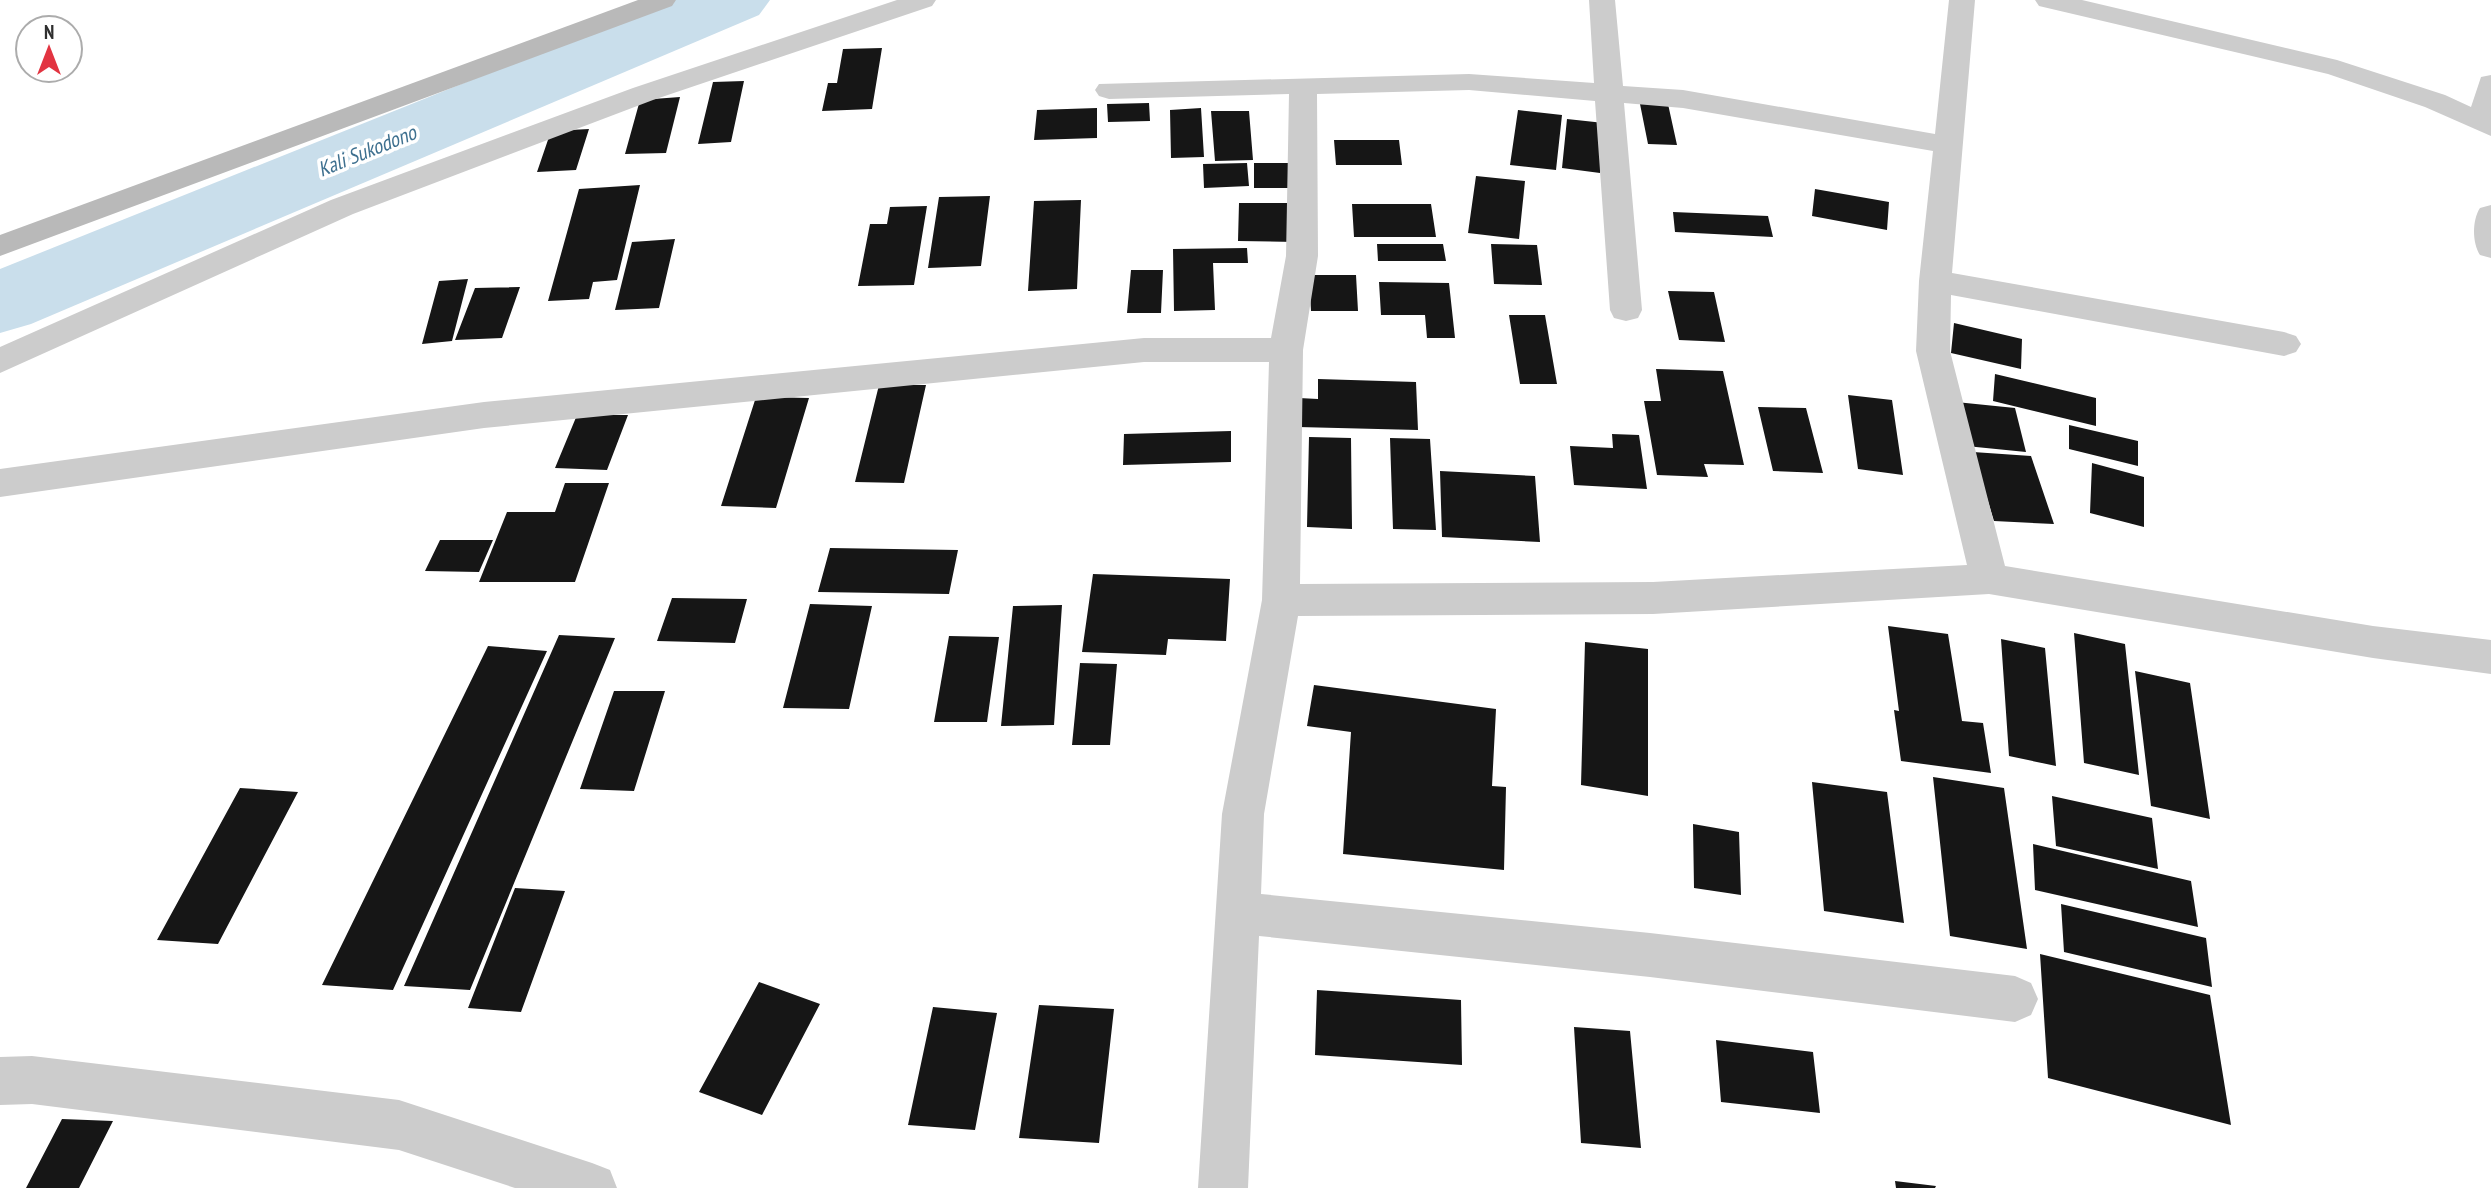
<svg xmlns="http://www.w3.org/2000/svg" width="2491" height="1188" viewBox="0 0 2491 1188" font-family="'PT Sans Narrow',sans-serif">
<rect width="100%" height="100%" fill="#fff"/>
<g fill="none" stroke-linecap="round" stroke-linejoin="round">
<path fill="#c9deeb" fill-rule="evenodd" d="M 671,0 L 770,0 L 759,15 L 31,324 L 0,333 L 0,269 Z"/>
</g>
<path fill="#161616" d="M 882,48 L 872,109 L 822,111 L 828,83 L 837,83 L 843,49 Z
M 744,81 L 731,142 L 698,144 L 713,82 Z
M 680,97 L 666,153 L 625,154 L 640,100 Z
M 1149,103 L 1150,121 L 1108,122 L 1107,104 Z
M 1640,104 L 1668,104 L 1677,145 L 1648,144 Z
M 1097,108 L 1097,138 L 1034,140 L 1037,110 Z
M 1201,108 L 1204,157 L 1171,158 L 1170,110 Z
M 1518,110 L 1562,115 L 1556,170 L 1510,165 Z
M 1211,111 L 1249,111 L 1253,160 L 1215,161 Z
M 1567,119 L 1604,123 L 1600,173 L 1562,168 Z
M 589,129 L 576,170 L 537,172 L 551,131 Z
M 1334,140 L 1399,140 L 1402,165 L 1336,165 Z
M 1247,163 L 1249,186 L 1204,188 L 1203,164 Z
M 1254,163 L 1295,163 L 1296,188 L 1254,188 Z
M 1476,176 L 1525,181 L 1519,239 L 1468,233 Z
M 640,185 L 617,280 L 593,282 L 589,299 L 548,301 L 579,189 Z
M 1815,189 L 1889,202 L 1887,230 L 1812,216 Z
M 990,196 L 981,266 L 928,268 L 939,197 Z
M 1081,200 L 1077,289 L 1028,291 L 1034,201 Z
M 1239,203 L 1296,203 L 1296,242 L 1238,241 Z
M 1352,204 L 1431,204 L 1436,237 L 1354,237 Z
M 927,206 L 914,285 L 858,286 L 870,224 L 887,224 L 890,207 Z
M 1673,212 L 1768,216 L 1773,237 L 1675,232 Z
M 675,239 L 659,308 L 615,310 L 632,242 Z
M 1377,244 L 1443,244 L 1446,261 L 1378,261 Z
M 1491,244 L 1537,245 L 1542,285 L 1494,284 Z
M 1247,248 L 1248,263 L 1213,263 L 1215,310 L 1174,311 L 1173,249 Z
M 1131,270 L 1163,270 L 1161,313 L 1127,313 Z
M 1309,275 L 1356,275 L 1358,311 L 1311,311 Z
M 468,279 L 452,341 L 422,344 L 439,281 Z
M 1379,282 L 1449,283 L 1455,338 L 1427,338 L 1425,315 L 1381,315 Z
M 520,287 L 502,338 L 455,340 L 475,288 Z
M 1668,291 L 1714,292 L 1725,342 L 1679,340 Z
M 1509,315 L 1545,315 L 1557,384 L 1520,384 Z
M 1954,323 L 2022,339 L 2021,369 L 1951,353 Z
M 1656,369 L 1723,371 L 1744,465 L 1704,464 L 1708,477 L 1657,475 L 1644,401 L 1661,401 Z
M 1995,374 L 2096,398 L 2096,426 L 1993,401 Z
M 1318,379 L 1416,382 L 1418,430 L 1298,427 L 1299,398 L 1318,399 Z
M 879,385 L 926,385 L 904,483 L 855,482 Z
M 1848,395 L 1892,400 L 1903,475 L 1858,469 Z
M 756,397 L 809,398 L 776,508 L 721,506 Z
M 1956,402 L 2015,408 L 2026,452 L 1966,446 Z
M 1758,407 L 1806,408 L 1823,473 L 1773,471 Z
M 577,415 L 628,415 L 607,470 L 555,468 Z
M 2069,425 L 2138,441 L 2138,466 L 2069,449 Z
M 1231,431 L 1231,462 L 1123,465 L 1124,434 Z
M 1612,434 L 1639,435 L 1647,489 L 1574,485 L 1570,446 L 1613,448 Z
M 1309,437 L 1351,438 L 1352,529 L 1307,527 Z
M 1390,438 L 1430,439 L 1436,530 L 1393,529 Z
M 1973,452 L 2031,456 L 2054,524 L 1994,521 Z
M 2092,463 L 2144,477 L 2144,527 L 2090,513 Z
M 1440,471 L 1535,476 L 1540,542 L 1442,537 Z
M 565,483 L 609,483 L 575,582 L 479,582 L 507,512 L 555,512 Z
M 440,540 L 493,540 L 479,572 L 425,571 Z
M 830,548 L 958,550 L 949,594 L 818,592 Z
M 1093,574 L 1230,579 L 1226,641 L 1168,639 L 1166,655 L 1082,652 Z
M 672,598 L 747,599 L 735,643 L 657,641 Z
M 810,604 L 872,606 L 849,709 L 783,708 Z
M 1062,605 L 1054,725 L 1001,726 L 1013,606 Z
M 1888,626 L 1948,634 L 1962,721 L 1983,723 L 1991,773 L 1901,761 L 1894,710 L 1899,711 Z
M 2074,633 L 2125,644 L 2139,775 L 2084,763 Z
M 559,635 L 615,638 L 470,990 L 404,986 Z
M 949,636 L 999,637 L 987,722 L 934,722 Z
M 2001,639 L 2045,648 L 2056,766 L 2009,756 Z
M 1585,642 L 1648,649 L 1648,796 L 1581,785 Z
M 488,646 L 547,651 L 393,990 L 322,985 Z
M 1080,663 L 1117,664 L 1110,745 L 1072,745 Z
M 2135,671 L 2190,683 L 2210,819 L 2151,806 Z
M 1314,685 L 1496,709 L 1492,786 L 1506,787 L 1504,870 L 1343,854 L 1351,732 L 1307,726 Z
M 614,691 L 665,691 L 634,791 L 580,789 Z
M 1933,777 L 2004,788 L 2027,949 L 1950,936 Z
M 1812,782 L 1887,792 L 1904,923 L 1824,911 Z
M 240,788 L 298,792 L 218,944 L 157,940 Z
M 2052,796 L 2152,818 L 2158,869 L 2056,846 Z
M 1693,824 L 1739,832 L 1741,895 L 1694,888 Z
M 2033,844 L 2191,881 L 2198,927 L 2035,890 Z
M 515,888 L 565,891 L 521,1012 L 468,1008 Z
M 2061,904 L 2206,938 L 2212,987 L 2064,952 Z
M 2040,954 L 2210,995 L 2231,1125 L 2048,1078 Z
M 759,982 L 820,1004 L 762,1115 L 699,1092 Z
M 1317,990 L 1461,1000 L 1462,1065 L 1315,1055 Z
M 1039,1005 L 1114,1009 L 1099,1143 L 1019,1138 Z
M 933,1007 L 997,1013 L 975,1130 L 908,1125 Z
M 1574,1027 L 1630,1031 L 1641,1148 L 1581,1143 Z
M 1716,1040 L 1813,1052 L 1820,1113 L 1721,1102 Z
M 62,1119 L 113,1121 L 79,1188 L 26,1188 Z
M 1895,1181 L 1936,1186 L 1935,1188 L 1896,1188 Z"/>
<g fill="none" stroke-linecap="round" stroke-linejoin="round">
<path fill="#ccc" fill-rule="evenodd" d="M 897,0 L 936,0 L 932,6 L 653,100 L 353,214 L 0,373 L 0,347 L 331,200 L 633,88 Z
M 1589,0 L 1615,0 L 1623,86 L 1683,90 L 1935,134 L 1949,0 L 1975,0 L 1952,273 L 2284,332 L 2296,336 L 2301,344 L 2296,352 L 2284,356 L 1951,295 L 1950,351 L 2005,566 L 2373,626 L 2491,640 L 2491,674 L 2373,658 L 1989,594 L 1653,614 L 1298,616 L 1264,814 L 1261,894 L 1650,933 L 2015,976 L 2031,983 L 2038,999 L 2031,1015 L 2015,1022 L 1650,977 L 1259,936 L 1248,1188 L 1198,1188 L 1222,814 L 1262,600 L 1269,362 L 1144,362 L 484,428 L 0,497 L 0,469 L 484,402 L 1144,338 L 1271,338 L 1286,256 L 1289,94 L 1109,99 L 1099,96 L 1095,90 L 1099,84 L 1469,74 L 1594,83 ZM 1469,90 L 1595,101 L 1610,310 L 1614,318 L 1626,321 L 1638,318 L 1642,310 L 1624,103 L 1683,108 L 1933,151 L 1919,281 L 1916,351 L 1967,565 L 1653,582 L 1300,584 L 1303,350 L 1318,256 L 1317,94 Z
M 2035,0 L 2082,0 L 2337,60 L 2445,95 L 2471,107 L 2481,77 L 2491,75 L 2491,136 L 2425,107 L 2328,74 L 2039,6 Z
M 2491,205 L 2491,258 L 2480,255 C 2472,243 2472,220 2480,208 Z
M 32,1056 L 399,1100 L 592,1163 L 610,1170 L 617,1188 L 515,1188 L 399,1150 L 32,1104 L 0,1105 L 0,1057 Z"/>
<path fill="#b9b9b9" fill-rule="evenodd" d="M 638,0 L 676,0 L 672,6 L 0,256 L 0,235 Z"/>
</g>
<g text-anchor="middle" stroke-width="7" stroke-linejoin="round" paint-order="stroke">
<g font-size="21" font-style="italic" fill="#3e708f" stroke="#fff">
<text transform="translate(367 151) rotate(-22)" y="7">Kali Sukodono</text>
</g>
</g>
<g transform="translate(49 49)"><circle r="33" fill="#ffffff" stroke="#acacac" stroke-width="2"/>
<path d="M0-5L12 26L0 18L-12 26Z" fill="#e23441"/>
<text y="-10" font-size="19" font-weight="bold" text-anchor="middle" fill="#2f2f2f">N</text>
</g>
</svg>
